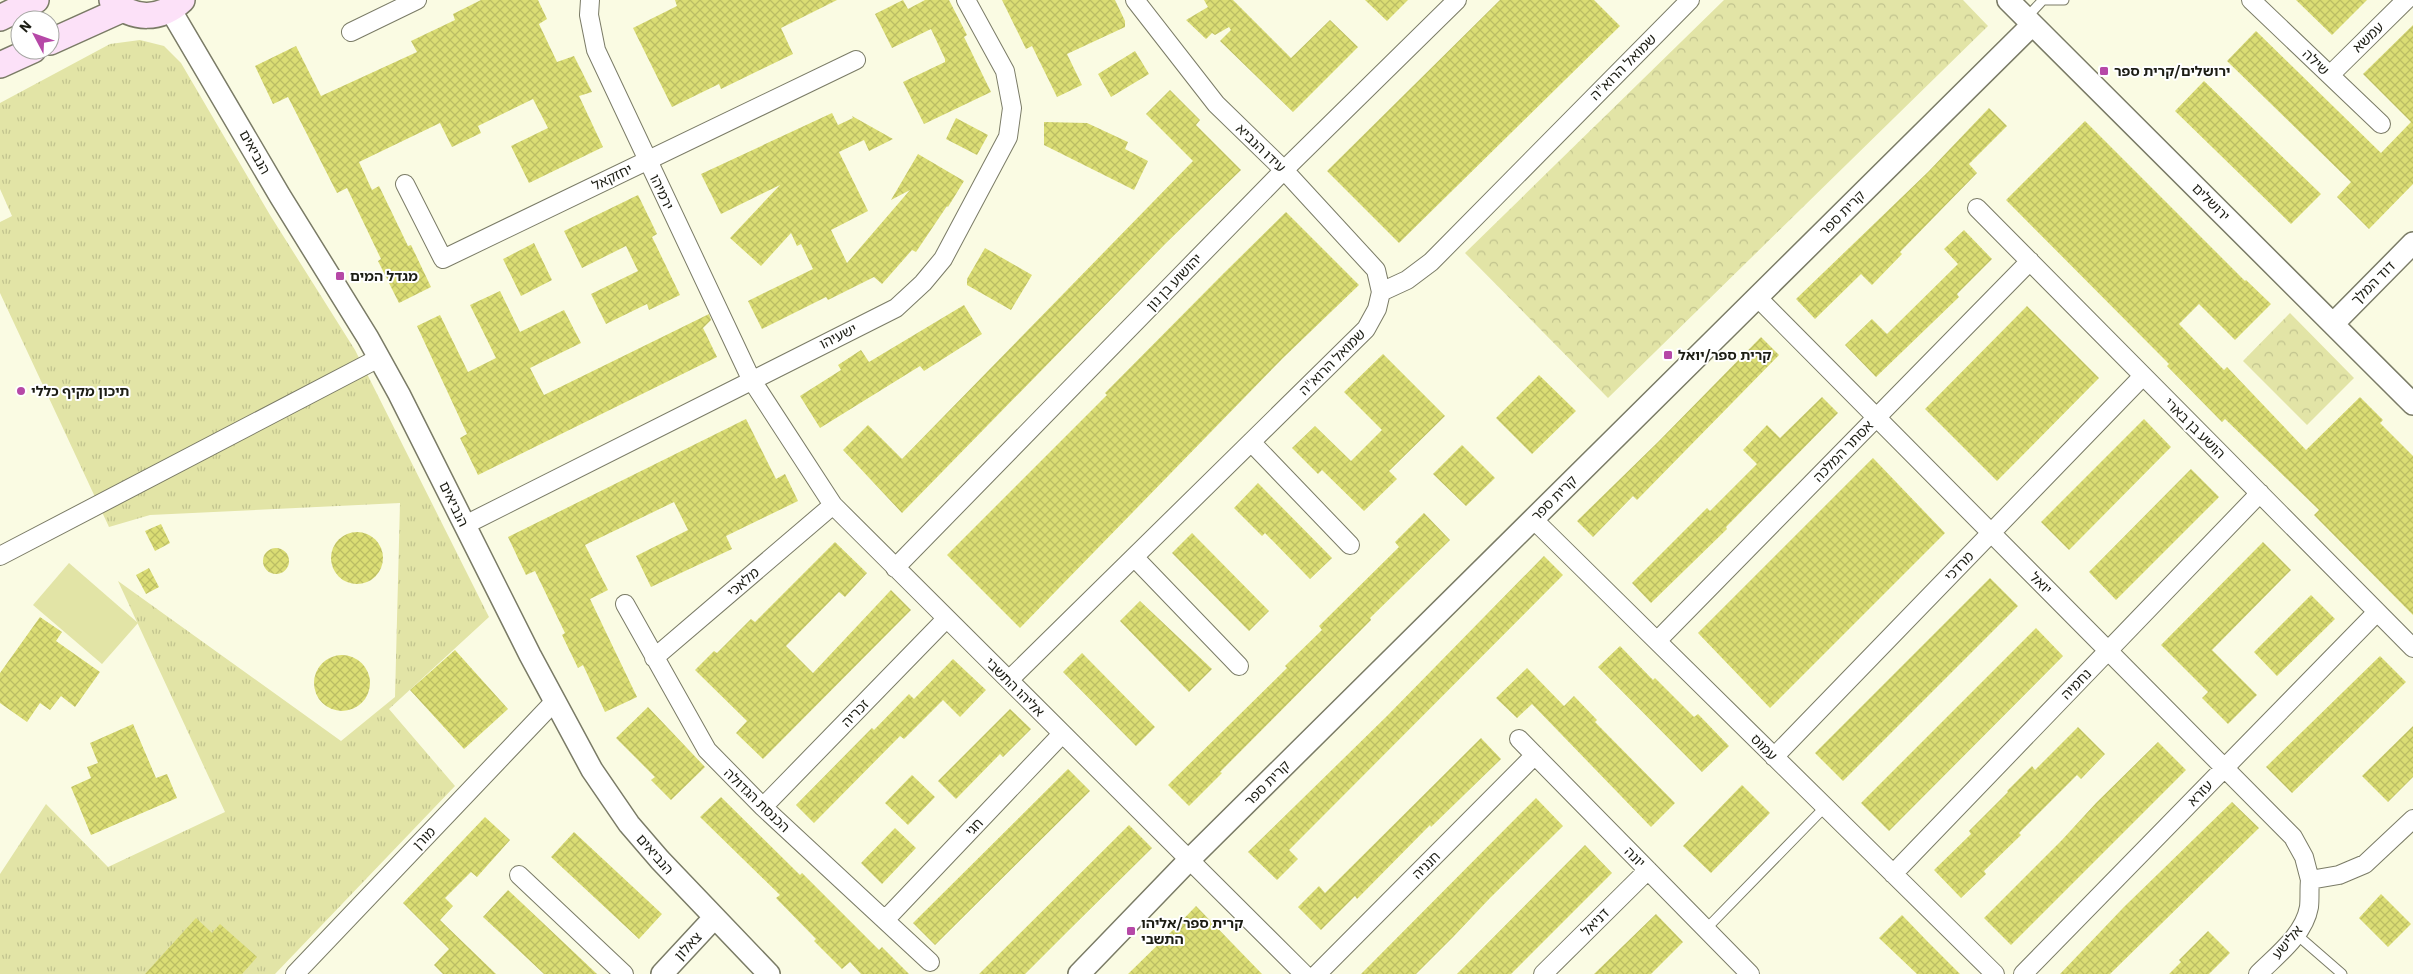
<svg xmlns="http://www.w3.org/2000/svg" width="2413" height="974" viewBox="0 0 2413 974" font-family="'IBM Plex Sans','Noto Sans Hebrew',sans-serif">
<defs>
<pattern id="grass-tufts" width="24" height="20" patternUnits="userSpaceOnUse" patternTransform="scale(1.25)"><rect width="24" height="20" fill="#e2e4a6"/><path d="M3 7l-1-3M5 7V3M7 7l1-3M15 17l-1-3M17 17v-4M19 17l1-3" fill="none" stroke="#c1c38e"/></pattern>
<pattern id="park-crowns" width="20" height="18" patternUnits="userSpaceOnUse" patternTransform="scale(1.25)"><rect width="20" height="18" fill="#e2e4a6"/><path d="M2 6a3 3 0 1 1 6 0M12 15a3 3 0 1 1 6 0" fill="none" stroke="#c1c38e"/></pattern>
<pattern id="building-cross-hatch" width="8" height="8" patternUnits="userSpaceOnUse" patternTransform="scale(1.25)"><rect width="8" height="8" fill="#dbdd74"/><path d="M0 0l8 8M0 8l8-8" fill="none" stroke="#bbbd64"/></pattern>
</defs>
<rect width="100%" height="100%" fill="#fafbe3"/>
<path fill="url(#grass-tufts)" d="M 140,40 L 164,46 L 181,63 L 270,215 L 355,350 L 489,617 L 389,709 L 455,786 L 275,974 L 0,974 L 0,874 L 46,804 L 108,867 L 225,812 L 118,581 L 341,741 L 395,697 L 400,503 L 150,515 L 109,527 L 0,293 L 0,222 L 12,216 L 0,189 L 0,103 L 110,44 Z"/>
<path fill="url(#park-crowns)" d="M 1724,0 L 1963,0 L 1988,26 L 1608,398 L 1465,253 Z
M 2290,313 L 2354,378 L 2307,425 L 2243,361 Z"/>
<path fill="#e2e4a6" d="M 69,563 L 138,623 L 102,664 L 33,605 Z"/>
<path fill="url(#building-cross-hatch)" d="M 481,0 L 538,0 L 547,19 L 539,24 L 557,62 L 574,56 L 592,92 L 579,96 L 603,147 L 529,183 L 511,146 L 548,128 L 533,99 L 478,126 L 481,133 L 452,147 L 440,123 L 359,162 L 372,190 L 379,186 L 408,246 L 411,245 L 431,287 L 399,303 L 378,261 L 381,259 L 347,188 L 337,193 L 288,97 L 273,104 L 255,66 L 296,46 L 321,96 L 417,52 L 411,41 L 455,20 L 453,14 Z
M 675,0 L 837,0 L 781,28 L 793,54 L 721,89 L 719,84 L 672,107 L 633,28 L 677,6 Z
M 903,0 L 908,9 L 925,0 L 949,0 L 967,35 L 964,37 L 991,92 L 924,124 L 903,82 L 945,62 L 945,59 L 931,29 L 892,48 L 875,14 Z
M 1002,0 L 1115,0 L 1125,21 L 1125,27 L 1067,54 L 1082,85 L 1057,97 L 1032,46 L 1026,49 Z
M 1204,0 L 1233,0 L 1291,58 L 1330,20 L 1358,47 L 1293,112 L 1220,41 L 1231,30 L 1229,27 L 1215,35 L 1212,33 L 1206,39 L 1186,20 L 1208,7 Z
M 1365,0 L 1408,0 L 1387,21 Z
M 1500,0 L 1594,0 L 1620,26 L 1399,243 L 1327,171 Z
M 2296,0 L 2367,0 L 2332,35 Z
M 2413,25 L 2413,184 L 2369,229 L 2337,197 L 2351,182 L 2227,61 L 2256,31 L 2381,153 L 2411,122 L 2363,74 Z
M 1135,51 L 1149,74 L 1111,97 L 1098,74 Z
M 2204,81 L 2321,194 L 2291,224 L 2175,111 Z
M 1170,90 L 1200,120 L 1196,125 L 1241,170 L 1165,244 L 902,513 L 843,450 L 868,425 L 902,459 L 1193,161 L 1146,114 Z
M 1989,108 L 2007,126 L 1969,164 L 1977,173 L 1900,252 L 1902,254 L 1872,285 L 1861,274 L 1815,319 L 1796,299 L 1928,172 Z
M 832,113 L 838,125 L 853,118 L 852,116 L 893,139 L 869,151 L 864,140 L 839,152 L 868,211 L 831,230 L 847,263 L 910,190 L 891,200 L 918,154 L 964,181 L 948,207 L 947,206 L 916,252 L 912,250 L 882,284 L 874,277 L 828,300 L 826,297 L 762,329 L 748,301 L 813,269 L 801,244 L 797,246 L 791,233 L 761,266 L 730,238 L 780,185 L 721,214 L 701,174 Z
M 956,118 L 988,135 L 977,155 L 946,139 Z
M 2085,121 L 2245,281 L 2246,280 L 2271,304 L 2235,340 L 2199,304 L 2179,324 L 2224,370 L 2227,367 L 2306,450 L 2360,397 L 2383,420 L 2380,423 L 2413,456 L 2413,615 L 2314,515 L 2319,510 L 2225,419 L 2222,422 L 2167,366 L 2169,364 L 2006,200 Z
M 1044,122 L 1087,123 L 1128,142 L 1125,149 L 1148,161 L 1134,190 L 1044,145 Z
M 638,195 L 657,234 L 652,237 L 680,295 L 649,310 L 647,304 L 606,324 L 591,294 L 638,271 L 626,246 L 582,268 L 564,231 Z
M 1286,212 L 1359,285 L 1283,358 L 1020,628 L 947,555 L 1107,395 L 1105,393 L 1223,274 Z
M 1964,230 L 1992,259 L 1957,294 L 1959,297 L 1876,377 L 1845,345 L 1872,319 L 1887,334 L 1958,264 L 1944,249 Z
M 534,243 L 552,280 L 521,296 L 503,259 Z
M 985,248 L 1032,275 L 1011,310 L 967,285 L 967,279 Z
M 500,291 L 520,332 L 564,310 L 581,343 L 530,368 L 544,395 L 709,314 L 711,320 L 703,328 L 717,357 L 478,475 L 460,438 L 467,434 L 417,326 L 440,315 L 468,372 L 496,358 L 470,305 Z
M 964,305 L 982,334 L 924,371 L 920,366 L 820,428 L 800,396 L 841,370 L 838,365 L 861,350 L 869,362 Z
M 2027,306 L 2099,378 L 1997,481 L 1925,409 Z
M 1761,337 L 1779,355 L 1637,500 L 1633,496 L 1593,537 L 1577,521 L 1658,442 Z
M 1383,354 L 1445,416 L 1389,471 L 1397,479 L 1364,511 L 1322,470 L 1318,474 L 1292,448 L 1315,426 L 1351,461 L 1382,430 L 1344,392 Z
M 1539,375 L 1576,411 L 1532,454 L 1496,418 Z
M 1822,397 L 1838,413 L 1726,527 L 1727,529 L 1651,603 L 1632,583 L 1707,508 L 1710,511 L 1757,464 L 1743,450 L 1767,425 L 1780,438 Z
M 746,419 L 776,479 L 785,474 L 798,501 L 726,536 L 732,549 L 651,587 L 636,556 L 688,530 L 674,502 L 585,545 L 608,590 L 590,599 L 637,697 L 605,712 L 583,665 L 578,668 L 562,635 L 565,633 L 535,571 L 526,575 L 508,537 Z
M 2144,419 L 2171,447 L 2069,550 L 2041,522 Z
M 1462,445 L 1495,478 L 1466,506 L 1433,474 Z
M 1873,458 L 1945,533 L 1770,708 L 1698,633 Z
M 2191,469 L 2219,497 L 2116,600 L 2089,572 Z
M 1258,483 L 1332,558 L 1310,579 L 1265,533 L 1262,536 L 1234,508 Z
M 1424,513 L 1450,540 L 1370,618 L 1371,620 L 1220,772 L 1222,773 L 1189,806 L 1168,785 L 1287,668 L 1285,666 L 1322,630 L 1319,626 L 1399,547 L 1395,542 Z
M 161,524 L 170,543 L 155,551 L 145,531 Z
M331 558a26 26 0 1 1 52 0a26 26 0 1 1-52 0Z
M 1192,533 L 1269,611 L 1249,631 L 1172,553 Z
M 835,542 L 867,573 L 845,597 L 839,592 L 786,646 L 813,673 L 891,590 L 911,610 L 763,759 L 736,733 L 747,721 L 695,670 L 714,651 L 717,653 L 751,619 L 755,622 Z
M 2263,542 L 2291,570 L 2212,650 L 2257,695 L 2228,724 L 2202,698 L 2208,692 L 2161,645 Z
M263 561a13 13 0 1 1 26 0a13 13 0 1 1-26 0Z
M 1544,556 L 1563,575 L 1289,850 L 1298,859 L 1277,880 L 1248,852 L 1387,716 Z
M 149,568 L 159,587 L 146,594 L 136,575 Z
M 1990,578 L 2018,606 L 1843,781 L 1815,753 Z
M 2311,595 L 2335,619 L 2277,676 L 2254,652 Z
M 1140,601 L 1212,669 L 1189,692 L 1120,621 Z
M 40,617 L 62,632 L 56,641 L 100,672 L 75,707 L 61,696 L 50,710 L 40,703 L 27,722 L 0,703 L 0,673 Z
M 2036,628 L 2063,656 L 1889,831 L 1861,803 Z
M 1620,646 L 1653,680 L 1655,678 L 1694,717 L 1698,714 L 1729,746 L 1702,772 L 1598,667 Z
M 455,650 L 508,709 L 464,749 L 410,690 Z
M 1082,653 L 1155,727 L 1136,746 L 1063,672 Z
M314 683a28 28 0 1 1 56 0a28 28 0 1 1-56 0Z
M 2380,656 L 2406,682 L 2292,793 L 2266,767 Z
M 953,659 L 986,690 L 960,717 L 943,700 L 904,739 L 900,736 L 814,823 L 796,805 L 872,728 L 874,730 L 909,694 L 914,699 Z
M 1527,668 L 1564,706 L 1574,696 L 1597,720 L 1595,722 L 1675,803 L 1651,827 L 1532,704 L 1517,718 L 1496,698 Z
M 648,707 L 705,767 L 671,800 L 651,780 L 655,777 L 616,738 Z
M 1010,709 L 1031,729 L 1003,757 L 1000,754 L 956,799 L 938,781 Z
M 133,724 L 156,778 L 167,774 L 177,798 L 91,835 L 71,787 L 91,778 L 87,767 L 98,763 L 90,743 Z
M 2413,726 L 2413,777 L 2388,802 L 2362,776 Z
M 2078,727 L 2105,754 L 2081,779 L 2077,775 L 2019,833 L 2021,835 L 1984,871 L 1986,874 L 1961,898 L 1934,870 L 1971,834 L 1969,831 L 2008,792 L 2007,791 L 2032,766 L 2035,770 Z
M 1481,738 L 1501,759 L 1431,827 L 1430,825 L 1357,899 L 1355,896 L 1321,930 L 1298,907 L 1319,886 L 1325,893 Z
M 2158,742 L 2186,770 L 2011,945 L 1984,918 L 2062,840 L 2096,803 Z
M 1068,769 L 1090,791 L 935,945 L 913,923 Z
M 912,775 L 935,797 L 908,825 L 885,803 Z
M 1742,785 L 1770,813 L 1711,873 L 1683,846 Z
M 721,797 L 800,875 L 802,873 L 879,950 L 882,947 L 909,974 L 861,974 L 850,962 L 842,969 L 814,941 L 816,939 L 776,898 L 780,895 L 700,817 Z
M 1536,798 L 1563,826 L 1490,898 L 1453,937 L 1416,974 L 1361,974 Z
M 2232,802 L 2259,828 L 2110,974 L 2060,974 L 2124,907 Z
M 485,817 L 510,840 L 477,877 L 471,872 L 445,898 L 453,906 L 440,920 L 496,974 L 443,974 L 434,965 L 449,949 L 403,903 Z
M 1129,825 L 1152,848 L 1070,929 L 1025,974 L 979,974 Z
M 895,828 L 916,848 L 882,884 L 861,863 Z
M 574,832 L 662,914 L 639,939 L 551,857 Z
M 1585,845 L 1612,873 L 1511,974 L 1457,974 Z
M 508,890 L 525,906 L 597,974 L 544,974 L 511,943 L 483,917 Z
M 2381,894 L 2411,924 L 2388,947 L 2359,918 Z
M 1196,906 L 1262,974 L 1128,974 L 1172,931 Z
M 1656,914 L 1683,942 L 1651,974 L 1594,974 Z
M 1902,915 L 1927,941 L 1960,974 L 1917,974 L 1879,938 Z
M 196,918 L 212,933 L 220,924 L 257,957 L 242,974 L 145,974 Z
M 2208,931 L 2230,953 L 2209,974 L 2169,974 L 2181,962 L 2179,960 Z"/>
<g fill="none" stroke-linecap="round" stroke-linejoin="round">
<g stroke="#7a7b66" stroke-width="11">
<path id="service" d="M 2043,0 L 2064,0
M 2026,18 L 2043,0
M 1706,929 L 1825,807
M 2296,934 L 2342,974"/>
</g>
<g stroke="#7a7b66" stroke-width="20">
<path id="minor" d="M 590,0 L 589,15 L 596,50 L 751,379 L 833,505 L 1304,974
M 1135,0 L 1216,104 L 1284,170 L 1376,270 L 1381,292
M 2251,0 L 2381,124
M 351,32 L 417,0
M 2330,75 L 2406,0
M 405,184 L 443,259 L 856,60
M 1977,208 L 2413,648
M 1757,297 L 2293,837 L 2304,857 L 2310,880
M 1251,442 L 1350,545
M 1533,519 L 1995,974
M 465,525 L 896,308 L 923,283 L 943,259 L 1008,137 L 1012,108 L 1005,71 L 966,0
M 0,556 L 379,358
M 1134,557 L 1239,666
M 895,568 L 1284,170 L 1457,0
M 625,604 L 707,750 L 763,807 L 930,962
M 1657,641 L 2030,261
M 654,658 L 833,505
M 1009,680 L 1366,329 L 1377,309 L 1381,292 L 1407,280 L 1431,262 L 1690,0
M 1519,739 L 1750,974
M 1774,757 L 2143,376
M 763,807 L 946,619
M 1893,874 L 2260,493
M 519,875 L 624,974
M 885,920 L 1062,734
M 295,974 L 554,702
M 1317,974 L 1535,755
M 1543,974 L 1648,870
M 2023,974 L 2377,612
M 2258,974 C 2277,955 2304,935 2309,907 C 2310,898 2309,889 2310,880 L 2339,875 L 2365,864 L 2413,819"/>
</g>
<g stroke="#7a7b66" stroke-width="24">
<path id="tertiary" d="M 2008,0 L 2413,404
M 170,9 L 280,196 L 368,338 L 399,394 L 530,655 L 592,770 L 629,824 L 660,860 L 769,974
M 2333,324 L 2413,243
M 662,974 L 714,918
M 1079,974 L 1189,860 L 2032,25"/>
</g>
<g stroke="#7a7b66" stroke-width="28">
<path id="secondary" d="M 112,0 C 133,21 161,20 182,0
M 0,18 L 36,0
M 50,42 L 123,9
M 0,65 L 33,50"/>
</g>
<use href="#service" stroke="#fff" stroke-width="9"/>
<use href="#minor" stroke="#fff" stroke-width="18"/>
<use href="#tertiary" stroke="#fff" stroke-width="21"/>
<use href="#secondary" stroke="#fce1f8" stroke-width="25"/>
</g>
<g fill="#b648a7" stroke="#fff" stroke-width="2">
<rect x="2099" y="66" width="10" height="10" rx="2.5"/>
<rect x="335" y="271" width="10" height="10" rx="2.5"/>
<rect x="1663" y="350" width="10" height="10" rx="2.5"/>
<circle cx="21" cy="391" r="5"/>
<rect x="1126" y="926" width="10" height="10" rx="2.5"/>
</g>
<g text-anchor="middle" stroke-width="4" stroke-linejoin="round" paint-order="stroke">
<g font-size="14" fill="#1c1d14" stroke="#fff">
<text transform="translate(2368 37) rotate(-44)" y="5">עמשא</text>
<text transform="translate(2316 62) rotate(44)" y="5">שילה</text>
<text transform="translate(1623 67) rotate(-45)" y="5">שמואל הרוא"ה</text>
<text transform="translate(1261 148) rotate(44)" y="5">עידו הנביא</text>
<text transform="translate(255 152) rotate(61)" y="5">הנביאים</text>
<text transform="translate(612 177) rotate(-26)" y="5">יחזקאל</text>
<text transform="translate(662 192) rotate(65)" y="5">ירמיהו</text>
<text transform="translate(2211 202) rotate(45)" y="5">ירושלים</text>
<text transform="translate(1842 213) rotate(-45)" y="5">קרית ספר</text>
<text transform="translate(1174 282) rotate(-46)" y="5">יהושוע בן נון</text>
<text transform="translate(2373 283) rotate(-45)" y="5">דוד המלך</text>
<text transform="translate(838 336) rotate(-26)" y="5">ישעיהו</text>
<text transform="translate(1332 362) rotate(-45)" y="5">שמואל הרוא"ה</text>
<text transform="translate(2195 428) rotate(45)" y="5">הושע בן בארי</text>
<text transform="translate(1843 451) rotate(-46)" y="5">אסתר המלכה</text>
<text transform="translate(1554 498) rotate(-45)" y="5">קרית ספר</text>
<text transform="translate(454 504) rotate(64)" y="5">הנביאים</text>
<text transform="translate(1959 566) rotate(-46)" y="5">מרדכי</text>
<text transform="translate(743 582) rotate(-41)" y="5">מלאכי</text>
<text transform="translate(2041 583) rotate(45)" y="5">יואל</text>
<text transform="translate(2076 684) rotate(-46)" y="5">נחמיה</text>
<text transform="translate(1015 687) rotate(45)" y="5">אליהו התשבי</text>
<text transform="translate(855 713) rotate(-46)" y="5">זכריה</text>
<text transform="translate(1764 747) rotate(45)" y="5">עמוס</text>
<text transform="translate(1267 783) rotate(-45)" y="5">קרית ספר</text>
<text transform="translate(2200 793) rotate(-46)" y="5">עזרא</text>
<text transform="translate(757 800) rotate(44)" y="5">הכנסת הגדולה</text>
<text transform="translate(974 827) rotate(-46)" y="5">חגי</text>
<text transform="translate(424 838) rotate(-46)" y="5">מורן</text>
<text transform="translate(655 854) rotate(49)" y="5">הנביאים</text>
<text transform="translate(1635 857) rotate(45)" y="5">יונה</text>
<text transform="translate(1426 865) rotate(-45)" y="5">חנניה</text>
<text transform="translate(1595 922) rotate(-45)" y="5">דניאל</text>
<text transform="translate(2287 942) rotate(-50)" y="5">אלישע</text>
<text transform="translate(688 946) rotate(-47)" y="5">צאלון</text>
</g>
<g font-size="14" font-weight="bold" fill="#1c1d14" stroke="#fff" text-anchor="start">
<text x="2114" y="76">ירושלים/קרית ספר</text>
<text x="350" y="281">מגדל המים</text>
<text x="1678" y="360">קרית ספר/יואל</text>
<text x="31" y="396">תיכון מקיף כללי</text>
<text x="1141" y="928">קרית ספר/אליהו<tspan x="1141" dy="16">התשבי</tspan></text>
</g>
</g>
<g transform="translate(35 35) rotate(311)"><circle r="24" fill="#ffffff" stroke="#a4a5a1"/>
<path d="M0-4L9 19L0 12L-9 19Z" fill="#b648a7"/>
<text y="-8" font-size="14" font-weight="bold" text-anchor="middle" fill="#1c1d14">N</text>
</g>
</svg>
